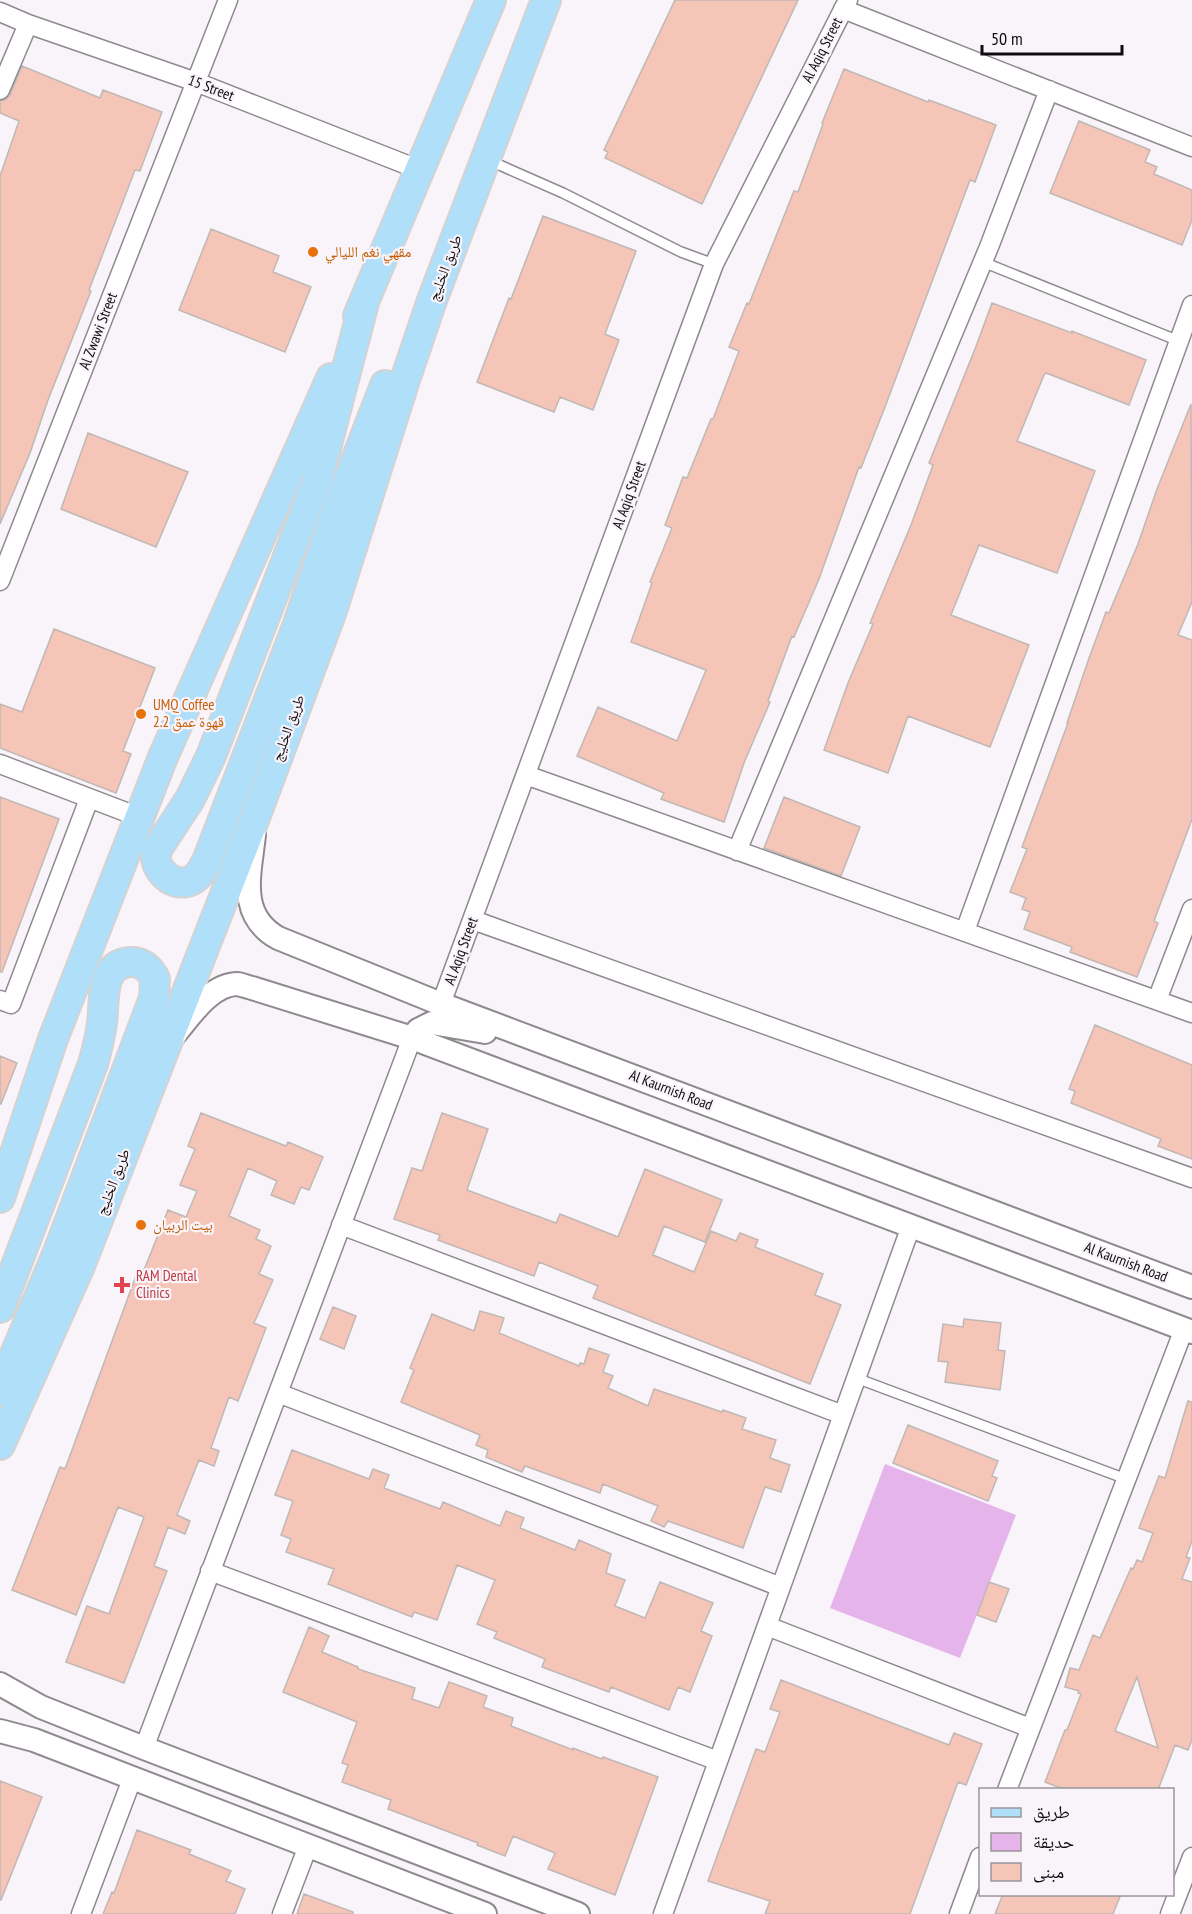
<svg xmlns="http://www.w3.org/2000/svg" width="1192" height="1914" viewBox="0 0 1192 1914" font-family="'PT Sans Narrow','Noto Naskh Arabic',sans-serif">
<rect width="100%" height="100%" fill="#f9f3fa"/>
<path fill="#e5b4eb" d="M 885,1464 L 1016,1515 L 960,1658 L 830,1608 Z"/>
<path fill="#f5c5b7" stroke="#c1b8b5" stroke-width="1.5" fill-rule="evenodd" d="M 675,0 L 798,0 L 702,204 L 605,158 L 608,152 L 604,150 Z
M 22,66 L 100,98 L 103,90 L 162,112 L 140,171 L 135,170 L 89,290 L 91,291 L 48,400 L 30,453 L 0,524 L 0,176 L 19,121 L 0,113 L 0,101 L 6,99 L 10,95 Z
M 844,69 L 928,102 L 929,100 L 996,125 L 975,182 L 970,180 L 885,407 L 861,468 L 859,467 L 819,579 L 794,637 L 792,636 L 768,701 L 770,702 L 744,763 L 724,822 L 661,799 L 664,793 L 577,756 L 598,707 L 677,741 L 706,670 L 631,642 L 652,583 L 650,582 L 672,528 L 665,525 L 683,477 L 687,478 L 711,419 L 713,419 L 739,351 L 729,347 L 747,303 L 749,304 L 794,191 L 798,192 L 823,124 L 822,123 Z
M 1079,121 L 1150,150 L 1145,162 L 1157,167 L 1154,174 L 1192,190 L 1192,220 L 1182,245 L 1050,193 Z
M 543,216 L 636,251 L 605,334 L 619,340 L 593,410 L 560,397 L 554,412 L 477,382 L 509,298 L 511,299 Z
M 211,229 L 279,256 L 273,272 L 311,287 L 285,352 L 179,310 Z
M 992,303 L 1072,333 L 1072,331 L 1146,360 L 1129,405 L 1046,373 L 1044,375 L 1017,441 L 1095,471 L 1057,573 L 979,545 L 951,615 L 1029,645 L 990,747 L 908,716 L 888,773 L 824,750 L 848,683 L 873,624 L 870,623 L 911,525 L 933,465 L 929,463 L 975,349 Z
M 1191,404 L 1192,602 L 1178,635 L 1192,640 L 1192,819 L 1154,921 L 1158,923 L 1137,977 L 1070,952 L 1072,947 L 1024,929 L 1030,912 L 1022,909 L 1026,898 L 1010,892 L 1027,849 L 1022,847 L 1068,723 L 1067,723 L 1088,661 L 1106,612 L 1109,613 L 1138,544 L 1157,489 Z
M 88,433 L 188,472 L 156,547 L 61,509 Z
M 54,629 L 155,668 L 123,751 L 131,754 L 116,793 L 0,748 L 0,704 L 22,712 Z
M 0,797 L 59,819 L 2,972 L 0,972 Z
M 784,797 L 860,827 L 841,876 L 764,848 Z
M 1095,1025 L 1192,1065 L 1192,1159 L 1158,1146 L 1161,1139 L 1071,1103 L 1075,1091 L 1069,1089 Z
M 0,1056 L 17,1063 L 1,1104 L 0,1104 Z
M 201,1113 L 286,1146 L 288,1142 L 323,1157 L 309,1190 L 301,1187 L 294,1204 L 271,1195 L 277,1181 L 248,1168 L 229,1216 L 260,1230 L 256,1239 L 271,1246 L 259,1274 L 273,1280 L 254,1323 L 266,1328 L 238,1401 L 229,1397 L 211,1448 L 219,1451 L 214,1466 L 199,1460 L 177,1515 L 190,1521 L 185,1534 L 168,1527 L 154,1566 L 167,1571 L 124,1683 L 66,1662 L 87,1606 L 109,1614 L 144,1517 L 118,1507 L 76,1615 L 12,1590 L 60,1467 L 65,1469 L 137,1273 L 142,1275 L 168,1210 L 186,1217 L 197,1191 L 180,1185 L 195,1149 L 188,1146 Z
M 442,1113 L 488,1129 L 467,1190 L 556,1223 L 560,1214 L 618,1237 L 645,1169 L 722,1200 L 705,1242 L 664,1226 L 653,1255 L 694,1272 L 711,1231 L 736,1241 L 740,1233 L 758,1240 L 755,1247 L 823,1274 L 815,1295 L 841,1305 L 810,1384 L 593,1298 L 598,1286 L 539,1262 L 534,1276 L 438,1240 L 440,1235 L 394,1219 L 412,1168 L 422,1171 Z
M 333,1307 L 356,1316 L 344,1349 L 320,1339 Z
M 480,1311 L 504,1318 L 499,1333 L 579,1366 L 580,1363 L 584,1364 L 589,1348 L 609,1355 L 603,1372 L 613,1376 L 608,1388 L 648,1406 L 654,1389 L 722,1412 L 723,1410 L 746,1418 L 742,1429 L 776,1440 L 770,1458 L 790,1465 L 781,1492 L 765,1487 L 743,1548 L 668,1521 L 664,1527 L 651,1521 L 658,1506 L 603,1484 L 600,1493 L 525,1466 L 522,1472 L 486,1457 L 488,1450 L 476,1445 L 480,1435 L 401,1402 L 414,1370 L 410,1368 L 432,1314 L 474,1331 Z
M 964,1319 L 1001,1323 L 998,1350 L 1005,1351 L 1000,1390 L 945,1382 L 948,1362 L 938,1361 L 943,1324 L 963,1327 Z
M 1188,1401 L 1192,1402 L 1192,1541 L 1186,1557 L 1190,1558 L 1182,1579 L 1192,1582 L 1192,1740 L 1188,1750 L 1175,1745 L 1158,1790 L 1066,1790 L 1045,1782 L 1065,1730 L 1067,1730 L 1081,1694 L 1078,1693 L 1079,1691 L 1065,1687 L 1070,1668 L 1079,1670 L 1093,1635 L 1100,1638 L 1131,1568 L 1133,1569 L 1137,1560 L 1142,1562 L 1153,1533 L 1139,1528 L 1159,1476 L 1165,1478 ZM 1137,1677 L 1158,1748 L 1115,1731 Z
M 908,1425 L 998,1461 L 992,1476 L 997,1478 L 988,1501 L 893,1463 Z
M 292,1450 L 369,1479 L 373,1469 L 389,1475 L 384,1488 L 440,1509 L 443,1502 L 500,1526 L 506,1511 L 524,1518 L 520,1528 L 575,1550 L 579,1540 L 611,1554 L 606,1573 L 625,1580 L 615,1606 L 645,1618 L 660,1582 L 713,1603 L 701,1631 L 712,1636 L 690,1692 L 678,1687 L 669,1710 L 611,1687 L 609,1692 L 542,1667 L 545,1659 L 494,1638 L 497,1632 L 477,1624 L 495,1580 L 457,1565 L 437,1620 L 414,1612 L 412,1617 L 328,1584 L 334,1569 L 286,1552 L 291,1539 L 281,1535 L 293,1501 L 275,1495 Z
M 989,1582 L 1009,1589 L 996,1622 L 977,1615 Z
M 309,1627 L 329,1636 L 322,1652 L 358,1667 L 358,1669 L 415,1688 L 412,1699 L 439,1708 L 449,1682 L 487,1696 L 483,1707 L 513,1718 L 511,1726 L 573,1750 L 573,1748 L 602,1759 L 603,1757 L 658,1777 L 615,1895 L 548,1869 L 555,1853 L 513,1836 L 505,1856 L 477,1845 L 478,1843 L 388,1809 L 391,1800 L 342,1782 L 348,1765 L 342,1763 L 357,1722 L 283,1692 Z
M 781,1680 L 949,1745 L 954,1733 L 982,1744 L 966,1785 L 958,1782 L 910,1914 L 765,1914 L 770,1901 L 708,1881 L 756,1749 L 765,1752 L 780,1712 L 770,1709 Z
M 0,1781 L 42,1797 L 1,1900 L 0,1900 Z
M 137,1830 L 191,1850 L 189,1854 L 231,1871 L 226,1881 L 245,1889 L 235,1914 L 103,1914 L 112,1892 L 114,1893 Z
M 304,1894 L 353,1912 L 353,1914 L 297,1914 Z
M 1003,1894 L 1121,1894 L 1113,1914 L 995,1914 Z"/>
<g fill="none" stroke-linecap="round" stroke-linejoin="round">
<g stroke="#8f8990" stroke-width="12">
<path id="service" d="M 488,160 L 563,193 L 681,252 L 714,264
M 983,262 L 1179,341
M 856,1378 L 1126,1479"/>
</g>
<g stroke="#8f8990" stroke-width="21">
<path id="minor" d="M 843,9 L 1192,147
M 0,12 L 28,24 L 196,82 L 420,170
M 0,90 L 28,24
M 0,581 L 228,0
M 0,764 L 139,817
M 526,775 L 1192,1013
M 737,851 L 989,247 L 1049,90
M 473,920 L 1192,1178
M 965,931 L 1192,305
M 0,1000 L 11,1004 L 89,799
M 1157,1000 L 1192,909
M 441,1004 L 714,264 L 848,0
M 341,1225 L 843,1415
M 278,1393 L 781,1587
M 210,1571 L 718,1761
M 767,1626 L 1030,1728
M 144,1748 L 412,1038
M 1007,1790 L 1184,1329
M 81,1914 L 132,1779
M 282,1914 L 308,1846
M 663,1914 L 911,1226
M 959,1914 L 980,1857
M 1170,1914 L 1192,1857"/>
</g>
<g stroke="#8f8990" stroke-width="26">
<path id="tertiary" d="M 254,835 C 250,874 237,915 278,938 L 441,1004 L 1192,1287
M 174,1035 C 190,1017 210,984 238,984 C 242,985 248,987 252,988 L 412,1038 L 1192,1332
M 412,1038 L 418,1030 L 432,1023 L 485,1032
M 0,1684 L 41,1707 L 144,1748 L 578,1914
M 0,1731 L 34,1740 L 485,1914"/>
</g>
<g stroke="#d4d3d4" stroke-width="32">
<path id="primary" d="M 365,299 L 318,479 L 211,756 L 190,799 L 156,851 C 153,869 173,890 192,880 C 200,876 203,868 207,861 L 298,624 L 337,509 L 385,385
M 358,316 L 491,0
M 0,1198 L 53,1039 L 163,757 L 331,378
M 0,1308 L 93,1064 C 97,1050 100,1037 102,1023 C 105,1001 99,965 130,962 C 142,961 150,969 155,979 L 154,998 L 58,1252 L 0,1390
M 0,1445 L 80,1266 L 256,815 L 332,611 L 404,383 L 431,303 L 546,0"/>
</g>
<use href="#service" stroke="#fff" stroke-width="9"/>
<use href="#minor" stroke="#fff" stroke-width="18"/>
<use href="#tertiary" stroke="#fff" stroke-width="22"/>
<use href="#primary" stroke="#b0dffa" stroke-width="28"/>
</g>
<g fill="#e8710a" stroke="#f9f3fa" stroke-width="2">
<circle cx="313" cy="252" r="6"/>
<circle cx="141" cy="714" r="6"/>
<circle cx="141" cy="1225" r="6"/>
</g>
<path fill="#e0444e" stroke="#f9f3fa" stroke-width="2" d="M119 1276h6v6h6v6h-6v6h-6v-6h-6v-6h6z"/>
<g text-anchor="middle" stroke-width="4.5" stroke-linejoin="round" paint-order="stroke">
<g font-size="15" fill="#0e0c0f" stroke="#f9f3fa">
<text transform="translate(822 50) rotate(-63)" y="5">Al Aqiq Street</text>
<text transform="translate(211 88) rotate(21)" y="5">15 Street</text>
<text transform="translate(445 268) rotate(-69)" y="5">طريق الخليج</text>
<text transform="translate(98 331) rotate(-69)" y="5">Al Zwawi Street</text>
<text transform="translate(629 495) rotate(-70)" y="5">Al Aqiq Street</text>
<text transform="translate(288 728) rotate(-70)" y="5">طريق الخليج</text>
<text transform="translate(461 951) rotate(-70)" y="5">Al Aqiq Street</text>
<text transform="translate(671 1090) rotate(21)" y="5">Al Kaurnish Road</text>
<text transform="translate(113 1182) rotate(-69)" y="5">طريق الخليج</text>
<text transform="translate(1126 1262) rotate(21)" y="5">Al Kaurnish Road</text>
</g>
<g font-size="15" fill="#c56008" stroke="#f9f3fa" text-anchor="start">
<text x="325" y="257">مقهي نغم الليالي</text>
<text x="153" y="710">UMQ Coffee<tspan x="153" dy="17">2.2 قهوة عمق</tspan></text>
<text x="153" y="1230">بيت الربيان</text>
</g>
<g font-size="15" fill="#be3a42" stroke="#f9f3fa" text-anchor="start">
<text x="136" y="1281">RAM Dental<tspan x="136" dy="17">Clinics</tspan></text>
</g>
</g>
<rect x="979" y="1788" width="195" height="108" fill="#f9f3fa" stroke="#9b979c" stroke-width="1.5"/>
<rect x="991" y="1808" width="30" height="9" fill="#b0dffa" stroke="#9b979c" stroke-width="1.5"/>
<text x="1033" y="1818" font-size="18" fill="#0e0c0f">طريق</text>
<rect x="991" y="1833" width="30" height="18" fill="#e5b4eb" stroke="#9b979c" stroke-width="1.5"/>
<text x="1033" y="1848" font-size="18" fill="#0e0c0f">حديقة</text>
<rect x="991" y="1863" width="30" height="18" fill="#f5c5b7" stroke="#9b979c" stroke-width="1.5"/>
<text x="1033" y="1878" font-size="18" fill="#0e0c0f">مبنى</text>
<path d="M982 45v9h140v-9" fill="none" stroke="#0e0c0f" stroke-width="3"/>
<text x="991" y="45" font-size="18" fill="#0e0c0f" stroke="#f9f3fa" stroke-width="4.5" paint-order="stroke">50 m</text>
</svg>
